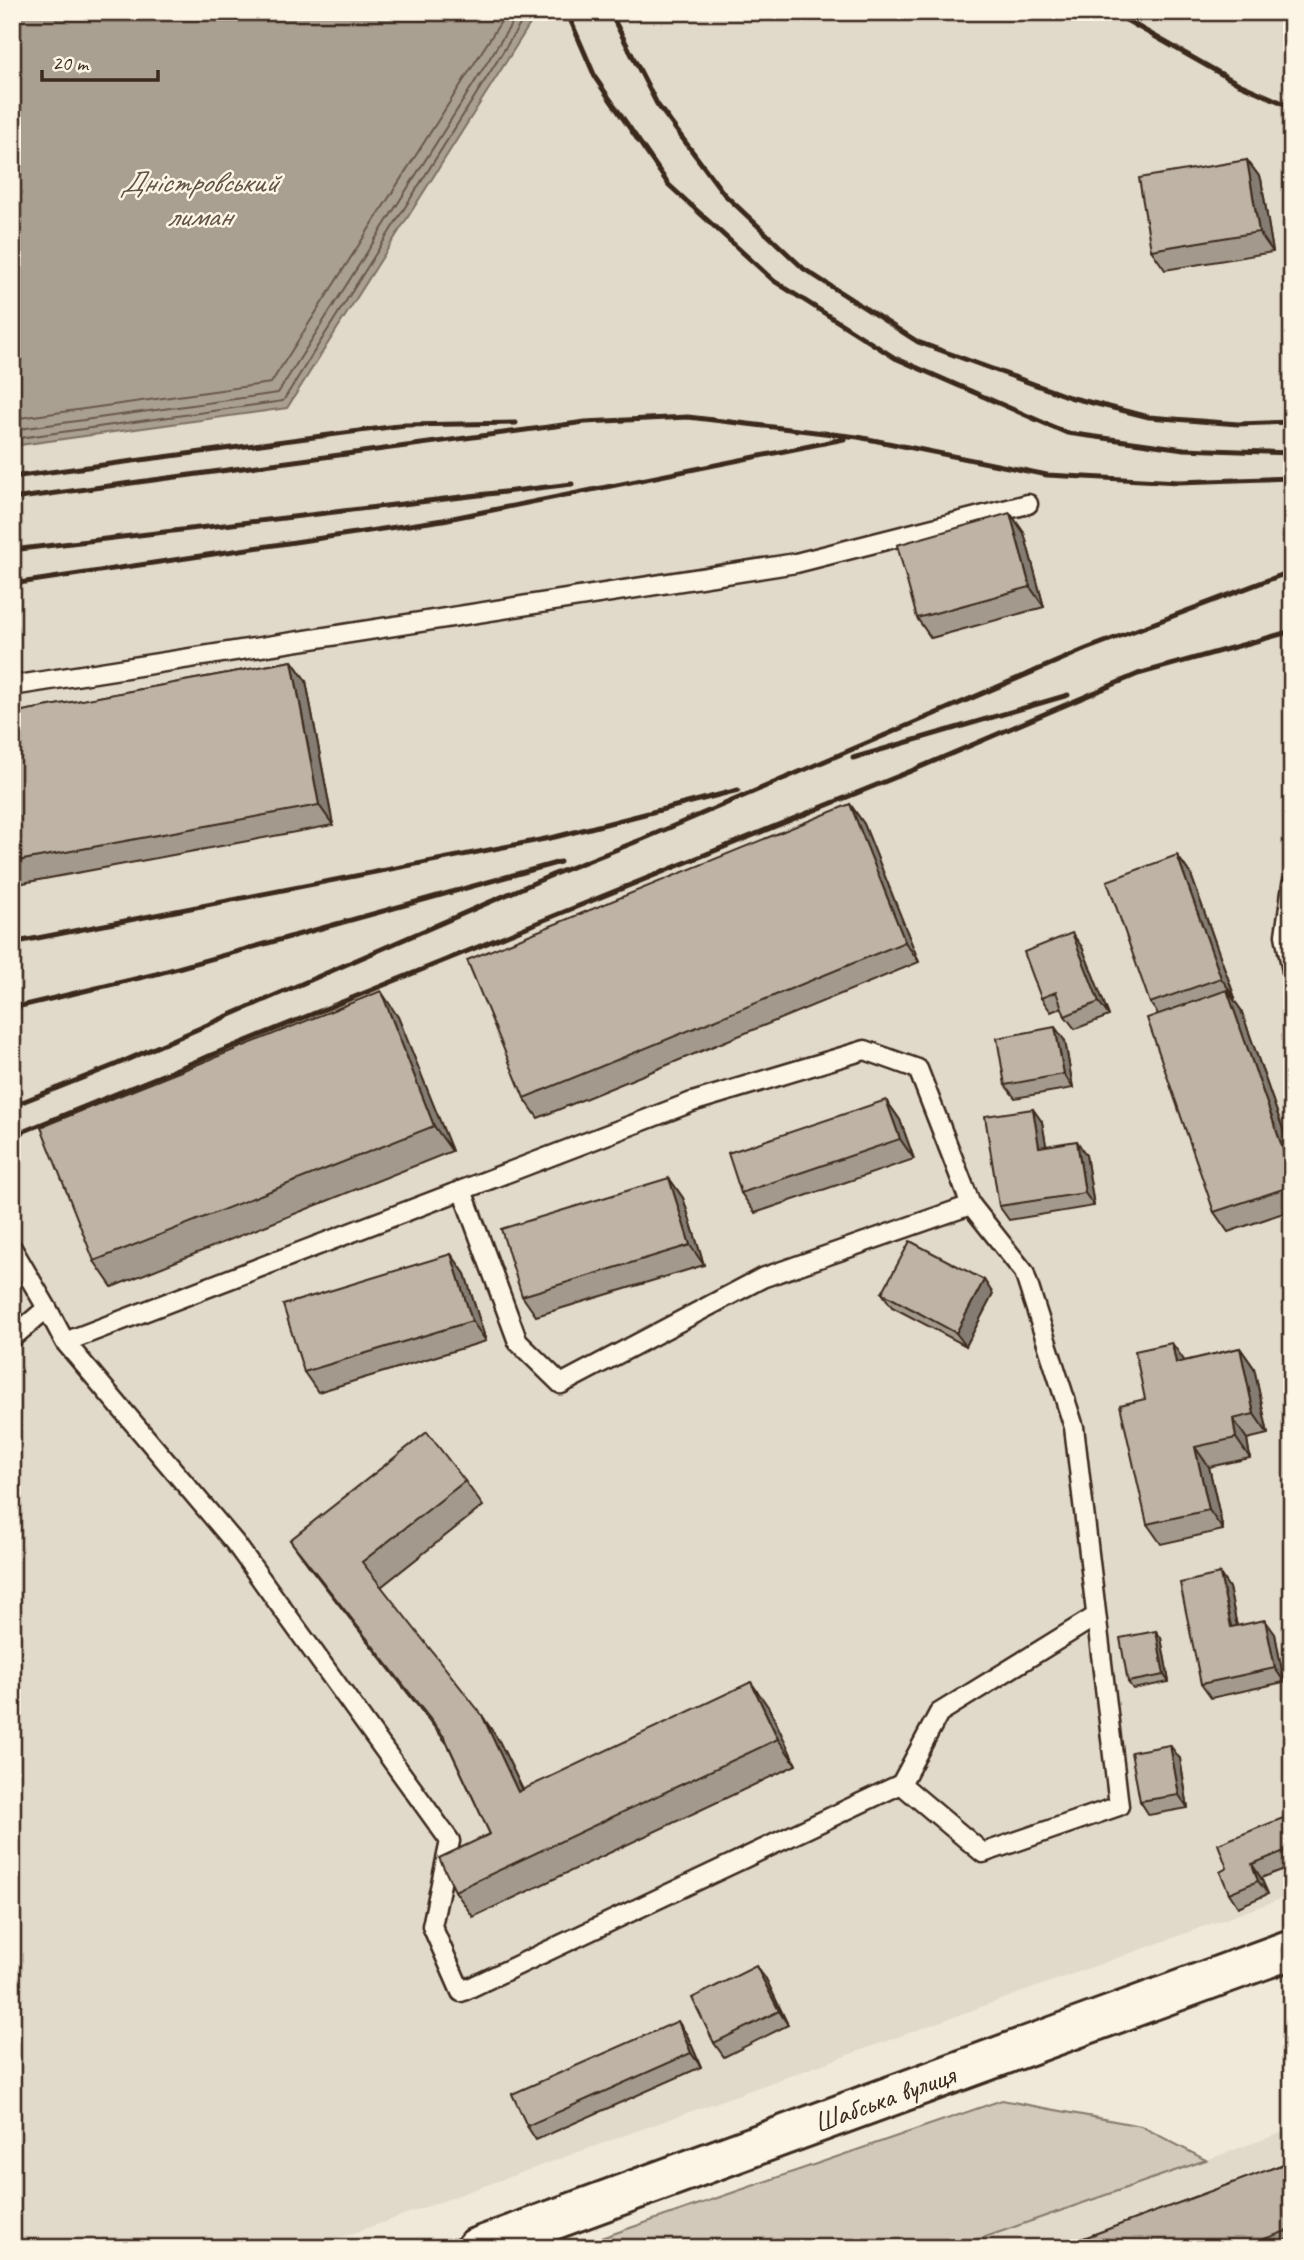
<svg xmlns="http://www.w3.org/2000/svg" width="1304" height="2260" viewBox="0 0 1304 2260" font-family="Caveat,sans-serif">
<rect width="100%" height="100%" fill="#f0e9d9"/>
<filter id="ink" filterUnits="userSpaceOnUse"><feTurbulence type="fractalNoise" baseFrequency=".0143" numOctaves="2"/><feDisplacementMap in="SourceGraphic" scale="14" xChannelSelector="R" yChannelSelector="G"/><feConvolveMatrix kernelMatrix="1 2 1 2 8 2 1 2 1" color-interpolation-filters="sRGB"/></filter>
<g filter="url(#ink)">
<path fill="#e1d9c9" d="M 534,12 L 1292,12 L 1292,1895 L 312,2248 L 12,2248 L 12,446 L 287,408 L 535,17 Z
M 1292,2129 L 1292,2248 L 954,2248 L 1206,2160 Z"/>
<path fill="#d2c9ba" stroke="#867a6c" stroke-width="2" d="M 1002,2100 L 1141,2126 L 1206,2160 L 954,2248 L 572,2248 Z"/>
<path fill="#aaa091" stroke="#7e7163" stroke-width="2" d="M 12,12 L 534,12 L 535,16 L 287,408 L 12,446 Z"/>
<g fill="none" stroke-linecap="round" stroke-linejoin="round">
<path stroke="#67594c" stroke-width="2" d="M 12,419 L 271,383 L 507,12
M 12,430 L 278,393 L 519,12
M 12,439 L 283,401 L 528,12"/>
<g stroke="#3b2a1e" stroke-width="23">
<path id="service" d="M 12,686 L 796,563 L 1028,504
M 1292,885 L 1285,935 L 1292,971
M 462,1190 L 518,1342 L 561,1384 L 762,1278 L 971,1205
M 12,1248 L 47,1308 L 12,1338
M 47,1308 L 65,1342 L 235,1543 L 450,1841 L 432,1926 L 461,1992 L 901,1784 L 983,1853 L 1119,1806 L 1074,1427 L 1024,1272 L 971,1205 L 918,1069 L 865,1050 L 692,1102 L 65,1342
M 901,1784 L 939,1713 L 1096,1616"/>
</g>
<g stroke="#3b2a1e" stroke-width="44">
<path id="tertiary" d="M 476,2248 L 1292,1949"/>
</g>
<use href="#service" stroke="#fcf5e5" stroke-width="18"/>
<use href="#tertiary" stroke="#fcf5e5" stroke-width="38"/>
<path stroke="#3b2a1e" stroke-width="5" d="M 567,12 L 596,79 L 669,185 L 774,281 L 895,358 L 1067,433 L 1184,449 L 1292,453
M 610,12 L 657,104 L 724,194 L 804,269 L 918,342 L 1069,397 L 1149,417 L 1238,424 L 1292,422
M 1112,12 L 1239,84 L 1292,107
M 12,477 L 405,425 L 516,423
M 12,499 L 585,422 L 688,417 L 858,437 L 1047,475 L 1179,482 L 1292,478
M 12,550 L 572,484
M 12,584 L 443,520 L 844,439
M 853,758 L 1068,695
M 12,943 L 555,837 L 738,790
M 12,1008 L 156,974 L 560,862
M 12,1106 L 115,1065 L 552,875 L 643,839 L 1086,649 L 1292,571
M 17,1134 L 911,771 L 1138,674 L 1292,631"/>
</g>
<path fill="#a39a8d" stroke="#3b2a1e" stroke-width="2" d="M 1247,160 L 1261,179 L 1273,252 L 1165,270 L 1151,250 Z
M 1010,513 L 1024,533 L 1044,607 L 931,638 L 917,618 Z
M 292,661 L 306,681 L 333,825 L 12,885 L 12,713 Z
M 850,804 L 864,824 L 919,962 L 538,1118 L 524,1098 Z
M 1177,855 L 1191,875 L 1235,998 L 1233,999 L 1241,1010 L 1292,1155 L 1292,1210 L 1228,1232 L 1214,1212 L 1158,1014 L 1150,1003 Z
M 1082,947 L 1109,1016 L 1075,1029 L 1065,1016 L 1062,1007 L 1051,1012 L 1041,998 Z
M 398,1017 L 452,1151 L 112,1287 L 94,1261 Z
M 1065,1041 L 1073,1088 L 1015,1098 L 1005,1085 Z
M 886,1100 L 900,1120 L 914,1159 L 755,1213 L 741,1193 Z
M 1042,1122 L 1046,1146 L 1086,1155 L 1094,1206 L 1009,1220 L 999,1206 Z
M 669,1178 L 683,1198 L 704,1265 L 536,1316 L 522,1296 Z
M 451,1254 L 465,1274 L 486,1341 L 318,1392 L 304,1372 Z
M 984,1280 L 993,1294 L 966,1346 L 892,1307 L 882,1293 Z
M 1240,1348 L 1254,1368 L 1268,1434 L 1247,1439 L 1250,1458 L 1209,1467 L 1223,1530 L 1161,1544 L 1147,1524 L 1145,1399 L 1185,1361 Z
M 465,1481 L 483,1506 L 381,1587 L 499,1741 L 523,1790 L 769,1708 L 796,1765 L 473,1917 L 455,1891 L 490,1834 L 448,1745 L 308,1565 L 290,1540 Z
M 1220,1574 L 1229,1588 L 1237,1626 L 1275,1634 L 1284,1682 L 1211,1698 L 1201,1684 Z
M 1161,1638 L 1169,1682 L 1133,1689 L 1128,1682 Z
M 1180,1759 L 1188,1808 L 1149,1815 L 1140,1801 Z
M 1292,1831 L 1292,1866 L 1261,1878 L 1268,1894 L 1238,1907 L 1229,1893 L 1227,1868 Z
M 766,1979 L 788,2025 L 724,2057 L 714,2043 Z
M 687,2035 L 701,2067 L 536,2140 L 527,2126 Z
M 1292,2161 L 1292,2237 L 1263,2248 L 1057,2248 Z"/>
<path fill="#857d73" stroke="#3b2a1e" stroke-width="2" d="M 1247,160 L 1261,179 L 1273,252 L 1259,232 Z
M 1010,513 L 1024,533 L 1044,607 L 1030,587 Z
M 292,661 L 306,681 L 333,825 L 319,805 Z
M 850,804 L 864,824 L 919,962 L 905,942 Z
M 1177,855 L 1191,875 L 1235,998 L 1221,978 Z
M 1072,933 L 1082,947 L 1109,1016 L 1099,1002 Z
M 1227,990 L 1241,1010 L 1292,1155 L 1292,1175 Z
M 381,991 L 398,1017 L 452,1151 L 434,1126 Z
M 1055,1027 L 1065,1041 L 1073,1088 L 1064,1074 Z
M 886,1100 L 900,1120 L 914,1159 L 900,1139 Z
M 1033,1109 L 1042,1122 L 1049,1161 L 1039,1147 Z
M 1077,1141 L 1086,1155 L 1094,1206 L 1085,1193 Z
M 669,1178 L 683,1198 L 704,1265 L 690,1245 Z
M 451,1254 L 465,1274 L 486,1341 L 472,1321 Z
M 984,1280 L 993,1294 L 966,1346 L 956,1333 Z
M 1172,1343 L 1186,1363 L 1176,1363 Z
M 1240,1348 L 1254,1368 L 1268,1434 L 1254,1414 Z
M 1233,1419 L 1247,1439 L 1250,1458 L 1236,1438 Z
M 1195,1447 L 1209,1467 L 1223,1530 L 1209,1510 Z
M 1220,1574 L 1229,1588 L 1240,1641 L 1231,1627 Z
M 1265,1620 L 1275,1634 L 1284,1682 L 1275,1668 Z
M 1156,1631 L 1161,1638 L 1169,1682 L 1164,1675 Z
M 751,1682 L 769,1708 L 796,1765 L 778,1739 Z
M 482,1715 L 499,1741 L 536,1817 L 518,1792 Z
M 1170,1745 L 1180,1759 L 1188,1808 L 1179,1795 Z
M 1283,1818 L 1292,1831 L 1292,1842 Z
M 1252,1864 L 1261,1878 L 1268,1894 L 1258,1881 Z
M 756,1966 L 766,1979 L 788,2025 L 779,2011 Z
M 678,2021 L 687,2035 L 701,2067 L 691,2053 Z"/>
<path fill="#beb3a4" stroke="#3b2a1e" stroke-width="2" d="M 1247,160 L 1259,232 L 1151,250 L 1139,178 Z
M 1010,513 L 1030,587 L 917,618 L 897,545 Z
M 292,661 L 319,805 L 12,862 L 12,713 Z
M 850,804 L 905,942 L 524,1098 L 467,960 Z
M 1177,855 L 1221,978 L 1150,1003 L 1107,881 Z
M 1072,933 L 1099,1002 L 1065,1016 L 1056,992 L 1041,998 L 1024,952 Z
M 1227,990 L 1292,1175 L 1292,1186 L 1214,1212 L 1147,1018 Z
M 381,991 L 434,1126 L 94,1261 L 41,1127 Z
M 1055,1027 L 1064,1074 L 1005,1085 L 997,1038 Z
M 886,1100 L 900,1139 L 741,1193 L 728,1153 Z
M 1033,1109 L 1039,1147 L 1077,1141 L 1085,1193 L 999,1206 L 985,1116 Z
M 669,1178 L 690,1245 L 522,1296 L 501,1229 Z
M 910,1241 L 984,1280 L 956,1333 L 882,1293 Z
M 451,1254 L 472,1321 L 304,1372 L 283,1305 Z
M 1172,1343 L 1176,1363 L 1240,1348 L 1254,1414 L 1233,1419 L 1236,1438 L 1195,1447 L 1209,1510 L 1147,1524 L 1120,1405 L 1145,1399 L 1135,1351 Z
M 427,1432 L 465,1481 L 362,1562 L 482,1715 L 518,1792 L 751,1682 L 778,1739 L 455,1891 L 439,1858 L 490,1834 L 445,1738 L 290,1540 Z
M 1220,1574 L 1231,1627 L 1265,1620 L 1275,1668 L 1201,1684 L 1180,1583 Z
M 1156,1631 L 1164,1675 L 1128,1682 L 1120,1638 Z
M 1170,1745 L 1179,1795 L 1140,1801 L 1131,1752 Z
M 1283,1818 L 1292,1842 L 1292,1848 L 1252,1864 L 1258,1881 L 1229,1893 L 1220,1872 L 1227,1868 L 1218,1844 Z
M 756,1966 L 779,2011 L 714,2043 L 692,1998 Z
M 678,2021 L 691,2053 L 527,2126 L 512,2094 Z
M 1292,2161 L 1292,2229 L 1239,2248 L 1057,2248 Z"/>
</g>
<g text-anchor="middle" stroke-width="5" stroke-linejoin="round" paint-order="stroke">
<g font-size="28" fill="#3b2a1e" stroke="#fcf5e5">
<text transform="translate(884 2098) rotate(-20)" y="10">Шабська вулиця</text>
</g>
<g font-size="30" font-style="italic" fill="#625346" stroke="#fcf5e5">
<text x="199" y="192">Дністровський<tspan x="199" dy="34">лиман</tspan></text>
</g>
</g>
<rect width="1304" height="2260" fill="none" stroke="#fcf5e5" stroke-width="42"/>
<rect x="21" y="21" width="1262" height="2218" fill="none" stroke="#3b2a1e" stroke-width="2.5" filter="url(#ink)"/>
<path d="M42 70v10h116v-10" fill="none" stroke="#3b2a1e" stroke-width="3.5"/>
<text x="52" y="70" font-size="21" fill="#3b2a1e" stroke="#fcf5e5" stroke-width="5" paint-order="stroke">20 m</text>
</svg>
